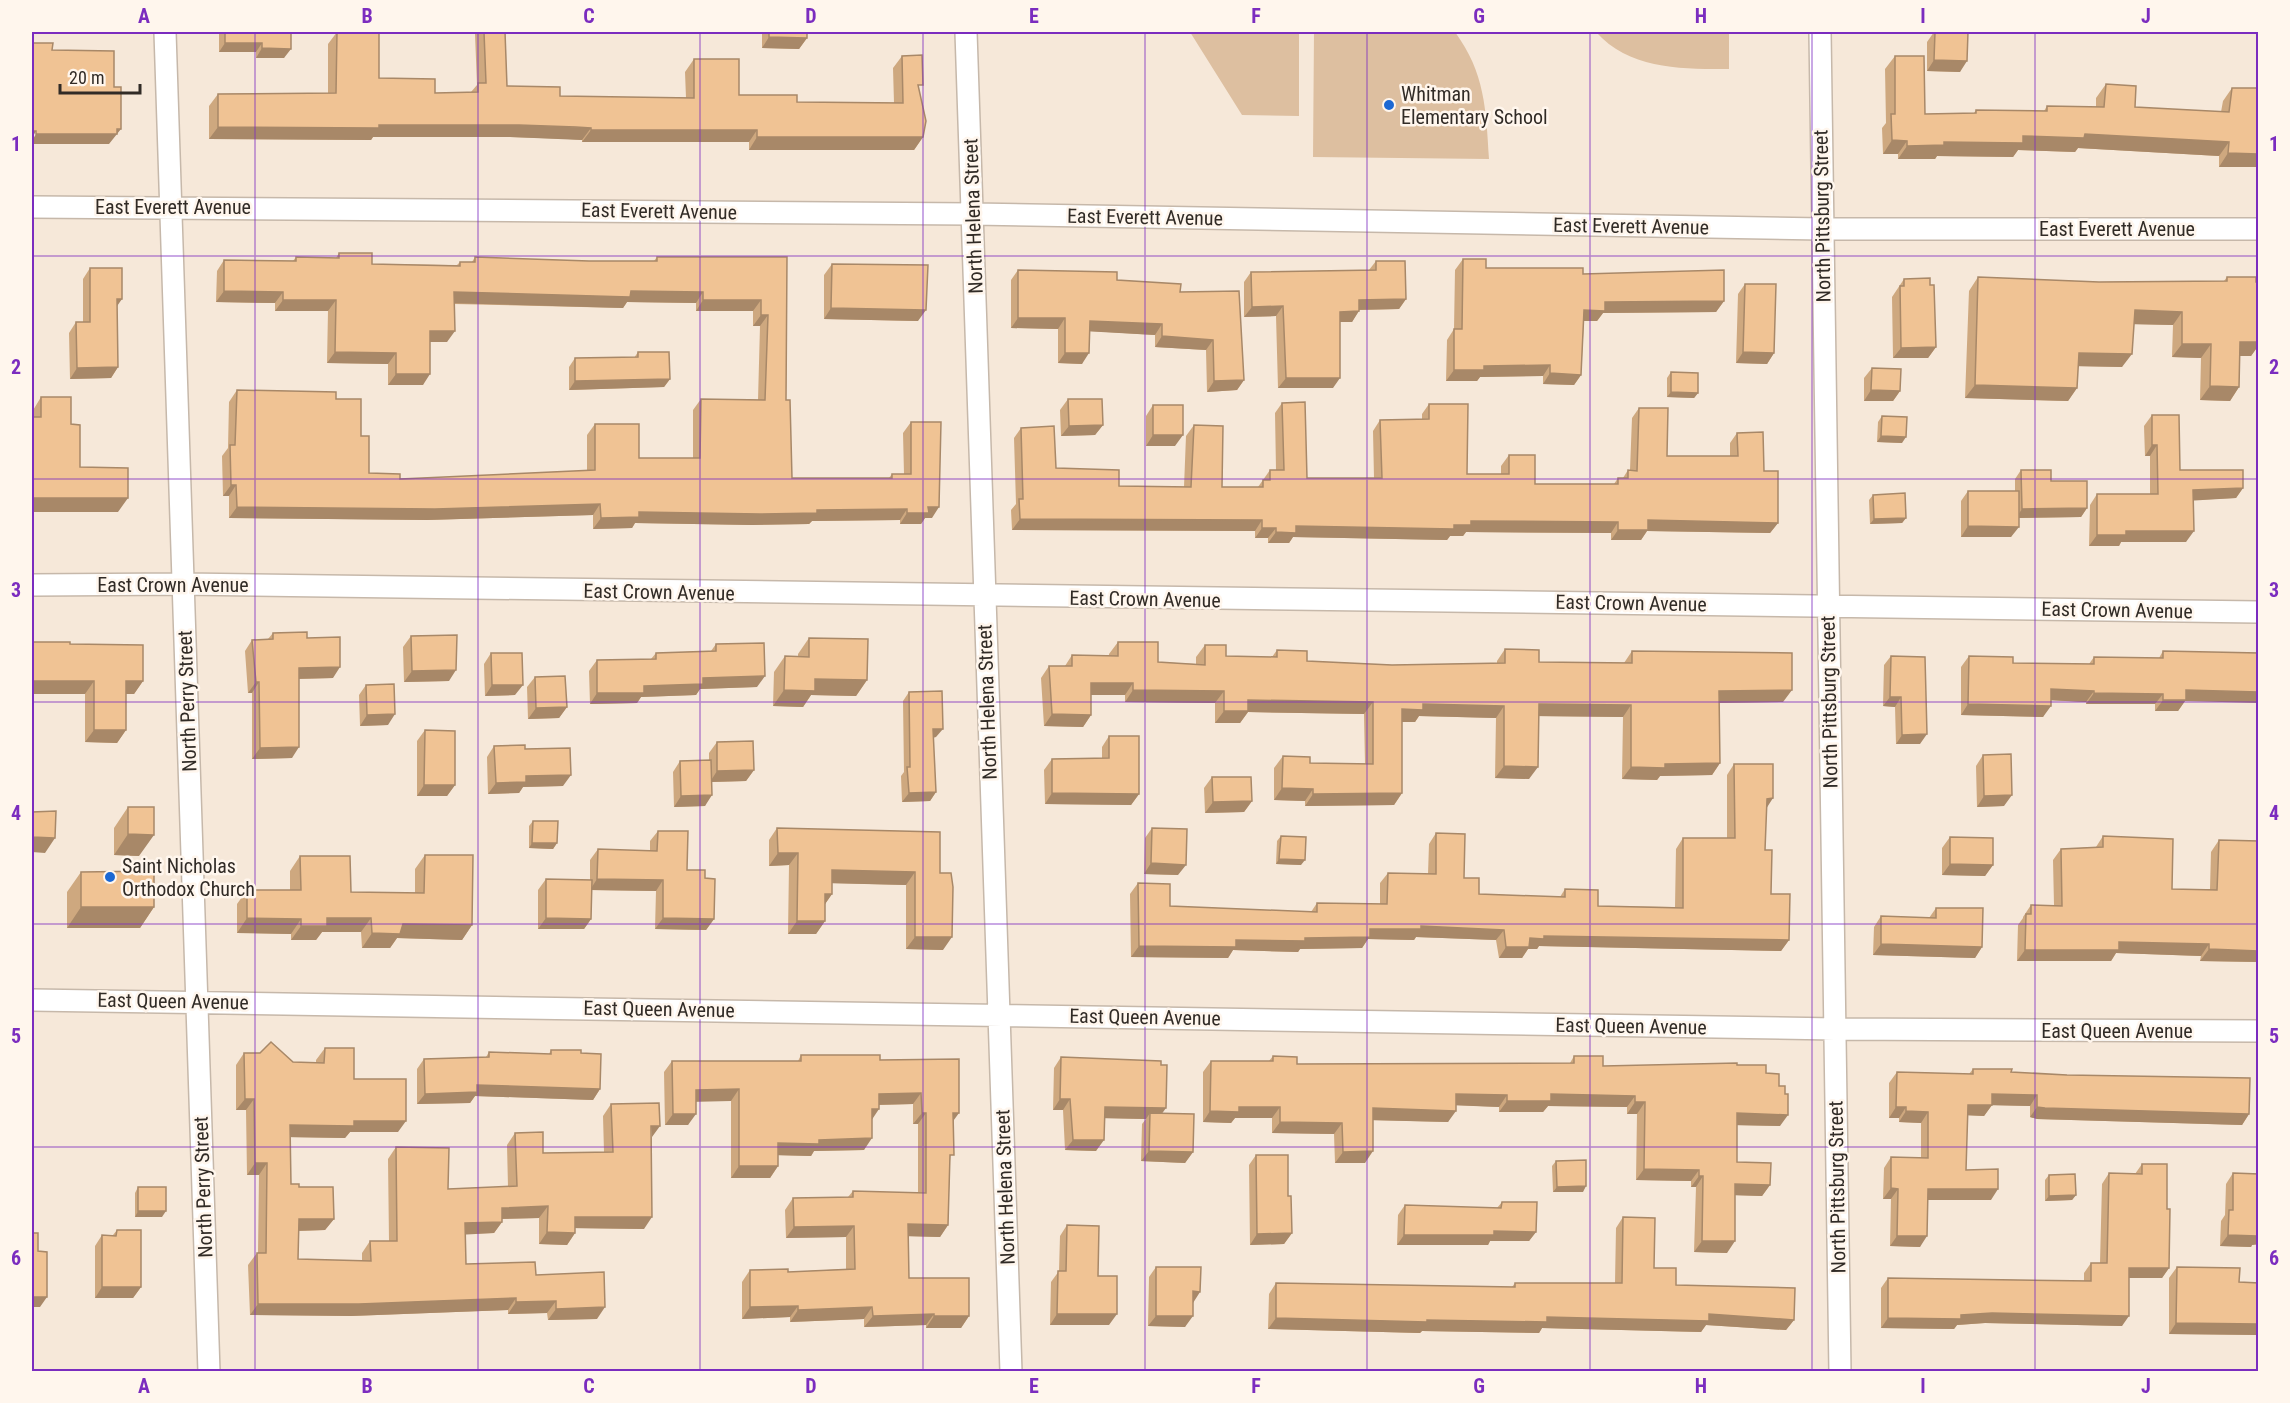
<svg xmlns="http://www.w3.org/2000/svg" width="2290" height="1403" viewBox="0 0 2290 1403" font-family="'Roboto Condensed',sans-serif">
<rect width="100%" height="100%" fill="#f6e8d9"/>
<path fill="#ddbfa0" d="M 1190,32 L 1299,32 L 1299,116 L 1242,115 Z
M 1314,32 L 1455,32 C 1485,73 1486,109 1489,159 L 1313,157 Z
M 1596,32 L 1729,32 L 1729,69 C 1682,69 1630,70 1596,32 Z"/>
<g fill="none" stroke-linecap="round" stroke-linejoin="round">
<g stroke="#c6b8aa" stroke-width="24">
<path id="street" d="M 165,32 L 209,1372
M 966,32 L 1011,1372
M 1820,32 L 1840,1372
M 32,207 L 973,214 L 1822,229 L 2258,229
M 32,585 L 184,584 L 2258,612
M 32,1000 L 1835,1029 L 2258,1031"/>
</g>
<use href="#street" stroke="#fff" stroke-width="21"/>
</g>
<path fill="#cea87f" d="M 219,32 L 291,32 L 284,58 L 256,58 L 256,52 L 219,52 Z
M 337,32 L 379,78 L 435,93 L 471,92 L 477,85 L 475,34 L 477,32 L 505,32 L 507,86 L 560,96 L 686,98 L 685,72 L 694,59 L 739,95 L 797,102 L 894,103 L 893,68 L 902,56 L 919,90 L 923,137 L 914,150 L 749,150 L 749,142 L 582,142 L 582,140 L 568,139 L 510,137 L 373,137 L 371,140 L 209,139 L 209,106 L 218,94 L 328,93 L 328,44 Z
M 762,32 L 807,32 L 807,38 L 799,49 L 762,48 Z
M 1934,32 L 1968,32 L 1960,72 L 1927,71 L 1927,42 Z
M 1895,56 L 1925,114 L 1974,113 L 1976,110 L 2044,111 L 2047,106 L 2096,107 L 2096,98 L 2106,84 L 2135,107 L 2221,112 L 2223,101 L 2232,88 L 2259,167 L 2219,167 L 2219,156 L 2078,148 L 2075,152 L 2018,150 L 2013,157 L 1937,156 L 1935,159 L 1898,159 L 1898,154 L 1883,154 L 1882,128 L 1886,123 L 1885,69 Z
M 339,253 L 372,264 L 457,265 L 460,262 L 472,262 L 475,257 L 589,261 L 654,261 L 657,257 L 787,257 L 786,400 L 792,478 L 889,478 L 892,474 L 904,474 L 903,433 L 911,422 L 932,518 L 925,518 L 921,524 L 900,524 L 900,520 L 812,521 L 809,524 L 752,525 L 635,523 L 632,528 L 593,529 L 593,515 L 427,520 L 229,518 L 229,496 L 223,496 L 222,456 L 228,448 L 229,402 L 237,390 L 336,399 L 361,436 L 369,473 L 400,479 L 587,471 L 587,435 L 595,424 L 639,458 L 693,458 L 693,410 L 701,399 L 758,400 L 760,326 L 753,326 L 753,311 L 696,311 L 696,303 L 627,302 L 623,308 L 454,304 L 447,342 L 430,342 L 423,385 L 388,385 L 388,364 L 327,363 L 328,311 L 275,311 L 275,303 L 216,302 L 217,271 L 224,260 L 293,261 L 296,257 L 336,258 Z
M 1463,259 L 1486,268 L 1583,274 L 1724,301 L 1716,312 L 1603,313 L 1597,321 L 1584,321 L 1581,375 L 1574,385 L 1543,384 L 1543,376 L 1480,377 L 1477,381 L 1446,381 L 1447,340 L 1454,329 L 1455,270 Z
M 1376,261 L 1406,299 L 1399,309 L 1359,310 L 1352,322 L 1340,322 L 1333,388 L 1278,388 L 1276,316 L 1244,317 L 1244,282 L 1251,272 L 1369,270 Z
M 832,264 L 918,321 L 824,319 L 824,275 Z
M 90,268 L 118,367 L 111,378 L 70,379 L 69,333 L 76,322 L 83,322 L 83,279 Z
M 1018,270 L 1117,280 L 1180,292 L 1244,380 L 1237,390 L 1207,392 L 1206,350 L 1155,347 L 1155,335 L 1090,331 L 1082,364 L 1058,363 L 1058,329 L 1011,328 L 1011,280 Z
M 1978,277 L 2099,282 L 2224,281 L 2227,277 L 2256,349 L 2251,356 L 2240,356 L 2239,387 L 2230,401 L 2200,400 L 2201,358 L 2172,357 L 2173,325 L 2134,324 L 2122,367 L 2078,366 L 2077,388 L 2068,401 L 1965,398 L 1969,291 Z
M 1904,279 L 1930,285 L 1936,347 L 1928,358 L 1893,358 L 1892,297 Z
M 1745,284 L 1774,353 L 1767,364 L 1736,363 L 1738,294 Z
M 638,352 L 670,379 L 664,387 L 569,390 L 569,367 L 575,358 L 634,358 Z
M 1872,368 L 1900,391 L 1893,401 L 1864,401 L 1864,378 Z
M 1671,372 L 1698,393 L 1694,398 L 1667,397 L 1667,378 Z
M 41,397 L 71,424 L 80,467 L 118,512 L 32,512 L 32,412 Z
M 1068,399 L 1103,425 L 1095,435 L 1061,436 L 1060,410 Z
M 1282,403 L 1307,478 L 1374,478 L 1373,431 L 1380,420 L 1422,419 L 1422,414 L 1429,404 L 1467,474 L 1501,474 L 1501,466 L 1509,455 L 1535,484 L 1614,484 L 1618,478 L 1623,478 L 1628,470 L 1630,470 L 1632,418 L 1639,408 L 1667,456 L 1730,456 L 1730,443 L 1737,433 L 1764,471 L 1778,523 L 1770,533 L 1647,531 L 1641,540 L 1611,540 L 1611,533 L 1466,532 L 1463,536 L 1450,536 L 1447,540 L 1293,537 L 1289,543 L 1268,543 L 1268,538 L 1255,538 L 1255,531 L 1012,530 L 1011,510 L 1016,504 L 1014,438 L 1021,428 L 1056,468 L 1119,486 L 1184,487 L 1186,436 L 1194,425 L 1222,487 L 1258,487 L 1270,470 L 1276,470 L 1275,413 Z
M 1153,405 L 1175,446 L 1146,446 L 1146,416 Z
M 2152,415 L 2180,470 L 2243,488 L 2236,498 L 2194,500 L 2186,542 L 2121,542 L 2119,546 L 2089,546 L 2090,505 L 2097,494 L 2150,494 L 2150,456 L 2145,456 L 2144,426 Z
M 1882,416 L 1902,443 L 1877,442 L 1878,422 Z
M 2021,470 L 2051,481 L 2087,508 L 2081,517 L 2019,518 L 2011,537 L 1961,537 L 1961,501 L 1968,491 L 2015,491 L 2015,479 Z
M 1873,495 L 1906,518 L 1902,523 L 1870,524 L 1869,500 Z
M 273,633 L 307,638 L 333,678 L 299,679 L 292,758 L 252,759 L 252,693 L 248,693 L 245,651 L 252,640 L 268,639 Z
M 411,636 L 449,681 L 404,682 L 403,647 Z
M 809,638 L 867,680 L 856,696 L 811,695 L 803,707 L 773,706 L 774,672 L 785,656 L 798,657 L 798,654 Z
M 1118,642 L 1158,662 L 1196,664 L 1196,657 L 1205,645 L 1226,656 L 1272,657 L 1277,650 L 1307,661 L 1392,665 L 1497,663 L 1497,661 L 1505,649 L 1539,662 L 1624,663 L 1632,651 L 1783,702 L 1719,703 L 1720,763 L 1712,775 L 1660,776 L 1657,780 L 1622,779 L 1623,717 L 1539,716 L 1529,779 L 1495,778 L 1496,718 L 1419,716 L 1415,722 L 1402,722 L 1402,793 L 1394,805 L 1305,806 L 1305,801 L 1274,800 L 1274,768 L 1283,756 L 1310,763 L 1365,764 L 1364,714 L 1248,712 L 1240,723 L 1215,723 L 1215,703 L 1125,702 L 1125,695 L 1091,695 L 1091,715 L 1083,727 L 1044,726 L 1041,678 L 1049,666 L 1065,666 L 1072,655 L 1109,655 L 1109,654 Z
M 70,644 L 143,681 L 134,694 L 126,694 L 126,730 L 117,743 L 85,742 L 85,694 L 32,694 Z
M 716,644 L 757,687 L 700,689 L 696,695 L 641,697 L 637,703 L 590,704 L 589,671 L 597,660 L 651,659 L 656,653 L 711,651 Z
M 2163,651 L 2185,701 L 2178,711 L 2155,711 L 2155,704 L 2086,704 L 2086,702 L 2051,700 L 2043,717 L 1961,715 L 1961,667 L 1969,656 L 2013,663 L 2089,664 L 2094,657 L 2159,658 Z
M 491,653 L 515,695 L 485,696 L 484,664 Z
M 1891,656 L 1920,744 L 1896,744 L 1895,707 L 1883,706 L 1884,665 Z
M 535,677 L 567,707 L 559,718 L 528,719 L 527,687 Z
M 366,685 L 388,725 L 360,726 L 359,695 Z
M 909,692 L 936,737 L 933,738 L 936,792 L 930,801 L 902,802 L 901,776 L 904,772 L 903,701 Z
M 425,730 L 455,785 L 447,796 L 417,796 L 417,741 Z
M 1109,736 L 1139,794 L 1131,805 L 1045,804 L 1044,770 L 1052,759 L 1102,758 L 1102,747 Z
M 717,742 L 754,770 L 746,781 L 712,782 L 705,806 L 674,807 L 673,772 L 680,761 L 709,760 L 709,753 Z
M 494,746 L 525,749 L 563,786 L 523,787 L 519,793 L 488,794 L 487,757 Z
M 1983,755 L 2004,806 L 1977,807 L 1976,766 Z
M 1734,764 L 1766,809 L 1765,850 L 1771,894 L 1789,940 L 1781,951 L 1539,946 L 1537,949 L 1528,949 L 1522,958 L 1499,958 L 1496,940 L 1416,937 L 1414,940 L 1368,939 L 1362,948 L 1300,949 L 1298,952 L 1233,950 L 1228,958 L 1131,957 L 1130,894 L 1138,883 L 1170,906 L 1311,912 L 1317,903 L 1380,904 L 1380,883 L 1388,873 L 1428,874 L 1429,844 L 1436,833 L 1464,878 L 1479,894 L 1560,897 L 1565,889 L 1598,906 L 1675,907 L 1676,849 L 1683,838 L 1727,838 L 1727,775 Z
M 1212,777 L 1252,801 L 1244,812 L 1205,813 L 1204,788 Z
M 128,807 L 139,856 L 114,855 L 114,828 Z
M 533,821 L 557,843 L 553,849 L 529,848 L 529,826 Z
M 777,828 L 940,873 L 943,950 L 906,949 L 906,885 L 832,883 L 832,894 L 825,904 L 825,921 L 816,934 L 788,934 L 789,865 L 769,866 L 769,840 Z
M 1152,828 L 1178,875 L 1144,874 L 1145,838 Z
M 658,831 L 687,870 L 705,878 L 714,919 L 706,930 L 655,929 L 656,891 L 592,890 L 591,919 L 584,929 L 538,929 L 538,890 L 546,879 L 590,880 L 590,860 L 598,849 L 650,851 L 650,841 Z
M 1281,836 L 1301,865 L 1276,864 L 1277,841 Z
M 2103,836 L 2172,889 L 2210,889 L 2211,852 L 2219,840 L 2259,962 L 2200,961 L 2201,956 L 2116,953 L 2111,961 L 2017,961 L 2018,925 L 2023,918 L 2023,917 L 2031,905 L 2054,905 L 2053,860 L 2061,849 L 2096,847 Z
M 1950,837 L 1993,865 L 1985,876 L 1942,875 L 1942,848 Z
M 425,855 L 472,925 L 462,940 L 397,938 L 390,948 L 362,948 L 361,932 L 322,932 L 316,940 L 291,940 L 291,934 L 237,933 L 237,904 L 247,890 L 290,890 L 290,871 L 300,856 L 351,892 L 415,893 L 415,869 Z
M 81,872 L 154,907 L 140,928 L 67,928 L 67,892 Z
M 1936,908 L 1982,947 L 1975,958 L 1873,955 L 1874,927 L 1881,916 L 1929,918 Z
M 325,1048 L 354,1079 L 398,1132 L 350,1132 L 345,1138 L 290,1137 L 291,1184 L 299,1187 L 334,1219 L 325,1230 L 299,1231 L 298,1259 L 362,1261 L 362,1253 L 370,1241 L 389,1241 L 388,1159 L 396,1147 L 448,1189 L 508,1187 L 507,1145 L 515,1133 L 543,1153 L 604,1152 L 603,1116 L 611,1104 L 652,1137 L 644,1229 L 575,1228 L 575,1233 L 567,1245 L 539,1244 L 539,1218 L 502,1219 L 502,1222 L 494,1233 L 465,1234 L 466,1264 L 536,1275 L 597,1319 L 548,1320 L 547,1313 L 508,1314 L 508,1310 L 351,1316 L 250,1315 L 248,1265 L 257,1253 L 258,1253 L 259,1175 L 247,1175 L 246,1110 L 236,1110 L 236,1065 L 244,1053 L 293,1062 L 316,1063 L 316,1060 Z
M 551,1050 L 581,1053 L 600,1089 L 593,1100 L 475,1096 L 470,1103 L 417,1104 L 417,1069 L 424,1059 L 486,1057 L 489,1052 L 549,1054 Z
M 801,1055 L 880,1060 L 959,1059 L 950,1161 L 948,1225 L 940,1237 L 909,1236 L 909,1278 L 969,1316 L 961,1328 L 926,1328 L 926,1325 L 864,1327 L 864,1319 L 790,1322 L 790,1317 L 742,1319 L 742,1282 L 750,1270 L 788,1272 L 846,1269 L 846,1237 L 786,1238 L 785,1210 L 793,1198 L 848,1197 L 853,1191 L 918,1193 L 918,1124 L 913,1124 L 913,1104 L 879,1105 L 872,1119 L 864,1150 L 814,1151 L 811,1156 L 778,1155 L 778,1166 L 770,1178 L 731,1178 L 731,1101 L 696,1101 L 688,1125 L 665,1125 L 664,1072 L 672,1061 L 798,1061 Z
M 1273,1056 L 1297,1064 L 1570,1063 L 1574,1056 L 1603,1066 L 1737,1065 L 1766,1073 L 1780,1126 L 1737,1125 L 1737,1162 L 1770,1185 L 1762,1196 L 1735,1195 L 1727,1253 L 1694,1252 L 1696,1187 L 1691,1187 L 1691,1181 L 1636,1180 L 1637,1114 L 1627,1114 L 1627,1107 L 1548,1106 L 1543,1112 L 1499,1112 L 1499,1107 L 1456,1105 L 1448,1122 L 1373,1120 L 1365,1163 L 1335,1163 L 1334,1134 L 1272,1133 L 1272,1118 L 1235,1118 L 1231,1123 L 1203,1122 L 1203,1072 L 1211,1061 L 1269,1061 Z
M 1061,1057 L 1162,1113 L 1193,1152 L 1185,1163 L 1141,1161 L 1142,1124 L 1146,1119 L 1104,1118 L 1096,1151 L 1065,1150 L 1063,1110 L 1053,1110 L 1054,1068 Z
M 1973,1069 L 2011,1072 L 2249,1114 L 2242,1125 L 2037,1119 L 2030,1117 L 2030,1106 L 1992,1105 L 1984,1116 L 1967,1115 L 1966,1170 L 1991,1200 L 1928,1200 L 1920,1247 L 1890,1246 L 1891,1199 L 1883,1199 L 1884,1168 L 1891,1157 L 1921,1158 L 1921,1123 L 1899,1122 L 1899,1118 L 1889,1118 L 1889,1083 L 1897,1072 L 1969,1074 Z
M 1256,1155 L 1288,1196 L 1292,1233 L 1284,1244 L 1250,1245 L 1249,1165 Z
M 1556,1161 L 1583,1192 L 1553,1192 L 1552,1166 Z
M 2259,1161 L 2259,1244 L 2252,1245 L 2251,1247 L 2220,1246 L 2221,1221 L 2225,1215 L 2226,1184 L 2233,1173 L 2256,1174 L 2256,1165 Z
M 2142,1164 L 2167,1209 L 2169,1268 L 2162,1278 L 2129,1278 L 2122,1326 L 1985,1323 L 1957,1325 L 1954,1329 L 1881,1328 L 1881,1288 L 1888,1278 L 2084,1281 L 2084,1273 L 2091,1263 L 2100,1263 L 2102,1184 L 2109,1173 L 2135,1174 Z
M 2049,1175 L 2076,1195 L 2072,1200 L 2045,1201 L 2045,1180 Z
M 138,1187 L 162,1217 L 135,1217 L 135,1193 Z
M 1502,1202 L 1536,1232 L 1529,1241 L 1490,1241 L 1488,1245 L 1397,1245 L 1398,1215 L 1405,1205 L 1497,1208 Z
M 1623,1217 L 1654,1268 L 1676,1285 L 1794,1320 L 1786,1330 L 1706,1325 L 1701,1332 L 1542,1328 L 1539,1333 L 1422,1331 L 1420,1333 L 1268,1329 L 1269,1294 L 1276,1283 L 1512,1287 L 1515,1283 L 1615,1283 L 1616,1228 Z
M 1067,1225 L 1098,1276 L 1109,1325 L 1050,1325 L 1051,1282 L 1059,1271 L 1060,1236 Z
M 117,1230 L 141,1287 L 133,1298 L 95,1298 L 95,1246 L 102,1235 L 113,1235 Z
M 1156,1267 L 1193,1302 L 1185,1327 L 1148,1326 L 1149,1277 Z
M 2177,1267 L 2239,1282 L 2259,1283 L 2259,1335 L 2169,1334 L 2169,1278 Z"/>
<path fill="#a88868" d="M 769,37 L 807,38 L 799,49 L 762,48 Z
M 225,43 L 262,43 L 256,52 L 219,52 Z
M 262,48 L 291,49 L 284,58 L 256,58 Z
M 1934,60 L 1967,61 L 1960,72 L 1927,71 Z
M 379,125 L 519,125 L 591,128 L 582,140 L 510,137 L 373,137 L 371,140 L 209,139 L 218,127 Z
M 121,129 L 109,144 L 32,144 L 32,141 L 36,134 Z
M 591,130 L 757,130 L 749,142 L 582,142 Z
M 32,131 L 36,131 L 32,138 Z
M 2085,134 L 2229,142 L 2219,156 L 2078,148 L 2075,152 L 2018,150 L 2013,157 L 1937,156 L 1935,159 L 1898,159 L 1907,146 L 2023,136 Z
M 757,137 L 923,137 L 914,150 L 749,150 Z
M 1892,140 L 1907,141 L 1898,154 L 1883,154 Z
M 2228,153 L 2259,154 L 2259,167 L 2219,167 Z
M 224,291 L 283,292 L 275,303 L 216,302 Z
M 631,291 L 703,292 L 696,303 L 627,302 L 623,308 L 446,303 L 454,292 Z
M 117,299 L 122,299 L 115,309 Z
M 1406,299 L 1399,309 L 1352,310 L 1359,300 Z
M 283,300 L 336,300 L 328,311 L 275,311 Z
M 703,300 L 761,300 L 753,311 L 696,311 Z
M 1724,301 L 1716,312 L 1603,313 L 1597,321 L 1576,321 L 1584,310 L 1605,302 Z
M 1283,306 L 1276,316 L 1244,317 L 1252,307 Z
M 831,308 L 926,310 L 918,321 L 824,319 Z
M 2135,310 L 2182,312 L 2173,325 L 2125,324 Z
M 1359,311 L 1352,322 L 1333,322 L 1340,312 Z
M 761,315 L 768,315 L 760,326 L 753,326 Z
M 1018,318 L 1065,318 L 1058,329 L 1011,328 Z
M 1090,321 L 1162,324 L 1155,335 L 1083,331 Z
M 430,331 L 455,331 L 447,342 L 422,342 Z
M 1162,336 L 1213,340 L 1206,350 L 1155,347 Z
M 2259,338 L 2259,349 L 2256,349 L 2251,356 L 2231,356 L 2240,342 Z
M 2182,344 L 2211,344 L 2201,358 L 2172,357 Z
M 1936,347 L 1928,358 L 1893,358 L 1901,348 Z
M 335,352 L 396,353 L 388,364 L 327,363 Z
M 1743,352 L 1774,353 L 1767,364 L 1736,363 Z
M 1065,353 L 1089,353 L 1082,364 L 1058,363 Z
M 2079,353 L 2132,354 L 2122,367 L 2069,366 Z
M 1550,365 L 1543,376 L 1480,377 L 1477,381 L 1446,381 L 1454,370 L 1484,366 Z
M 118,367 L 111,378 L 70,379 L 77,368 Z
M 1550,373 L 1581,375 L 1574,385 L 1543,384 Z
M 396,374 L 430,374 L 423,385 L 388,385 Z
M 1286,378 L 1340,378 L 1333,388 L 1278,388 Z
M 670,379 L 664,387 L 569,390 L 575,381 Z
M 1244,380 L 1237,390 L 1207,392 L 1214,381 Z
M 1975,385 L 2077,388 L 2068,401 L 1965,398 Z
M 2210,386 L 2239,387 L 2230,401 L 2200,400 Z
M 1871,390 L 1900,391 L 1893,401 L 1864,401 Z
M 1671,392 L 1698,393 L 1694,398 L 1667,397 Z
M 1103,425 L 1095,435 L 1061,436 L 1069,426 Z
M 1153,435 L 1183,435 L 1175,446 L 1146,446 Z
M 1881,436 L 1906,437 L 1902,443 L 1877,442 Z
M 2152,445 L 2157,445 L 2150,456 L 2145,456 Z
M 231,485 L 236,485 L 229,496 L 223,496 Z
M 2243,488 L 2236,498 L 2186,501 L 2193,490 Z
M 32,498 L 128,498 L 118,512 L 32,512 Z
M 600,504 L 593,515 L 427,520 L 229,518 L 237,507 Z
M 928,507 L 939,507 L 932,518 L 925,518 L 921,524 L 900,524 L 907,513 Z
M 2087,508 L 2081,517 L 2016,518 L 2022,509 Z
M 907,509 L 900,520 L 812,521 L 809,524 L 752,525 L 635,523 L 632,528 L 593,529 L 601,518 L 639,512 Z
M 1906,518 L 1902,523 L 1870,524 L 1874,519 Z
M 1020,519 L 1262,520 L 1255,531 L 1012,530 Z
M 1648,520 L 1778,523 L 1770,533 L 1647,531 L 1641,540 L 1611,540 L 1618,530 Z
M 1471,521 L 1618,522 L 1611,533 L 1466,532 L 1463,536 L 1450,536 L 1447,540 L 1293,537 L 1289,543 L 1268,543 L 1276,532 L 1296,526 L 1454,525 Z
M 1968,526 L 2019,527 L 2011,537 L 1961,537 Z
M 1262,528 L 1276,528 L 1268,538 L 1255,538 Z
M 2126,531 L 2194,531 L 2186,542 L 2121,542 L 2119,546 L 2089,546 L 2097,535 Z
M 340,667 L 333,678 L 291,679 L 299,668 Z
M 456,670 L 449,681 L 404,682 L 412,671 Z
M 765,676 L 757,687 L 700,689 L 696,695 L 641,697 L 637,703 L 590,704 L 597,693 L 703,678 Z
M 815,679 L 867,680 L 856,696 L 811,695 L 803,707 L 773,706 L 784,690 Z
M 32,681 L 94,681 L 85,694 L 32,694 Z
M 126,681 L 143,681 L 134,694 L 117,694 Z
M 256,682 L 259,682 L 252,693 L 248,693 Z
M 1091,683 L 1133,683 L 1125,695 L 1082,695 Z
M 492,685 L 523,685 L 515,695 L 485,696 Z
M 2051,689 L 2094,691 L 2086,702 L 2044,700 Z
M 1133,690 L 1224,691 L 1215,703 L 1125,702 Z
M 1792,690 L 1783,702 L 1711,703 L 1719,691 Z
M 2186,690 L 2259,692 L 2259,703 L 2185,701 L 2178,711 L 2155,711 L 2163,700 Z
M 2094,693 L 2163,694 L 2155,704 L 2086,704 Z
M 1890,697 L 1901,697 L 1895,707 L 1883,706 Z
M 1248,700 L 1373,702 L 1364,714 L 1248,712 L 1240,723 L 1215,723 L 1224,711 Z
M 1423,704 L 1504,706 L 1496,718 L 1419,716 L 1415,722 L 1393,722 L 1402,709 Z
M 1539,704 L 1631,705 L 1623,717 L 1530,716 Z
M 1968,704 L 2051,706 L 2043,717 L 1961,715 Z
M 567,707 L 559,718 L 528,719 L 536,708 Z
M 395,714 L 388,725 L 360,726 L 367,715 Z
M 1052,714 L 1091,715 L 1083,727 L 1044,726 Z
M 933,729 L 943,729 L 936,737 L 927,738 Z
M 94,730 L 126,730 L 117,743 L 85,742 Z
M 1927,734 L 1920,744 L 1896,744 L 1902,735 Z
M 299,747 L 292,758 L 252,759 L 260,748 Z
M 1720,763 L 1712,775 L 1660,776 L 1657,780 L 1622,779 L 1631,767 L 1665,764 Z
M 1504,766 L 1538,767 L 1529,779 L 1495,778 Z
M 754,770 L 746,781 L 710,782 L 717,771 Z
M 571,775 L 563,786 L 523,787 L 519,793 L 488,794 L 496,783 L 526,776 Z
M 424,785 L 455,785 L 447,796 L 417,796 Z
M 1282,788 L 1313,789 L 1305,801 L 1274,800 Z
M 936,792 L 930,801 L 902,802 L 909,793 Z
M 1052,793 L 1139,794 L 1131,805 L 1045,804 Z
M 1402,793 L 1394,805 L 1305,806 L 1313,794 Z
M 712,795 L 705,806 L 674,807 L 681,796 Z
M 2012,795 L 2004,806 L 1977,807 L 1984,796 Z
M 1773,798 L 1766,809 L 1767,799 Z
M 1252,801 L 1244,812 L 1205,813 L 1213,802 Z
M 128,834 L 154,835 L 139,856 L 114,855 Z
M 32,837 L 55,838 L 45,853 L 32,852 Z
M 532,843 L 557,843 L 553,849 L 529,848 Z
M 778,853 L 798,853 L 789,865 L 769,866 Z
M 1279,859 L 1305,860 L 1301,865 L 1276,864 Z
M 1151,863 L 1186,865 L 1178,875 L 1144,874 Z
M 1950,864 L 1993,865 L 1985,876 L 1942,875 Z
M 832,870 L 915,872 L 906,885 L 823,883 Z
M 597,879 L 663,880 L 656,891 L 590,890 Z
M 825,894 L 832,894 L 823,907 Z
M 81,907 L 154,907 L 140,928 L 67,928 Z
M 247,918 L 301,919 L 291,934 L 237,933 Z
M 327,918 L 371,918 L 361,932 L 322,932 L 316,940 L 291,940 L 301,926 Z
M 546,918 L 591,919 L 584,929 L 538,929 Z
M 663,918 L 714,919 L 706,930 L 655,929 Z
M 797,921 L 825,921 L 816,934 L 788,934 Z
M 403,924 L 472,925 L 462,940 L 397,938 L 390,948 L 362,948 L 372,933 Z
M 1421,926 L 1504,930 L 1496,940 L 1416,937 L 1414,940 L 1368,939 L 1362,948 L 1300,949 L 1298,952 L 1233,950 L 1228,958 L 1131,957 L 1139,946 L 1236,940 L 1305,938 L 1370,929 Z
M 1544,936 L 1789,940 L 1781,951 L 1539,946 L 1537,949 L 1528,949 L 1522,958 L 1499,958 L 1506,947 L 1530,938 Z
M 915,937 L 952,937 L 943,950 L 906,949 Z
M 2119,942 L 2209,944 L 2201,956 L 2116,953 L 2111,961 L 2017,961 L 2025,950 Z
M 1881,944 L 1982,947 L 1975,958 L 1873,955 Z
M 2209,949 L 2259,951 L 2259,962 L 2200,961 Z
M 477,1085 L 600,1089 L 593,1100 L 475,1096 L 470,1103 L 417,1104 L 425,1094 Z
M 739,1089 L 731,1101 L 688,1102 L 696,1090 Z
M 921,1093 L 913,1104 L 871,1105 L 879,1094 Z
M 1456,1094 L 1507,1095 L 1499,1107 L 1448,1105 Z
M 1551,1094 L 1635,1096 L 1627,1107 L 1548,1106 L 1543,1112 L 1499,1112 L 1507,1101 Z
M 1992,1094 L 2037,1095 L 2030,1106 L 1984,1105 Z
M 245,1099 L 254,1099 L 246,1110 L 236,1110 Z
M 1060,1099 L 1070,1099 L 1063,1110 L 1053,1110 Z
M 1635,1102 L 1645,1102 L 1637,1114 L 1627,1114 Z
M 1968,1105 L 1992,1105 L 1984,1116 L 1960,1115 Z
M 1105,1107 L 1166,1108 L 1158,1119 L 1150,1113 L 1146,1119 L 1097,1118 Z
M 1239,1107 L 1280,1107 L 1272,1118 L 1235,1118 L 1231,1123 L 1203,1122 L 1210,1111 Z
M 1896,1107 L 1906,1107 L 1899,1118 L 1889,1118 Z
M 2037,1107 L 2249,1114 L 2242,1125 L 2037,1119 L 2030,1117 Z
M 1373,1108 L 1456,1111 L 1448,1122 L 1365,1120 Z
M 872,1109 L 879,1109 L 871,1121 Z
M 1906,1111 L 1928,1112 L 1921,1123 L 1899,1122 Z
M 922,1113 L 926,1113 L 918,1124 L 913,1124 Z
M 953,1113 L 959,1113 L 951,1124 Z
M 1737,1113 L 1788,1115 L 1780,1126 L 1729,1125 Z
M 673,1114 L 696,1114 L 688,1125 L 665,1125 Z
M 354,1121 L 406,1121 L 398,1132 L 350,1132 L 345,1138 L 282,1137 L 290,1125 Z
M 1280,1122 L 1342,1123 L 1334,1134 L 1272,1133 Z
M 651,1126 L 660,1126 L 652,1137 Z
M 872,1138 L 864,1150 L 814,1151 L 811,1156 L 770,1155 L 778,1143 L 819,1140 Z
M 1073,1140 L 1104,1140 L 1096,1151 L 1065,1150 Z
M 1149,1151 L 1193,1152 L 1185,1163 L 1141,1161 Z
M 1373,1151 L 1365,1163 L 1335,1163 L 1343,1152 Z
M 255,1163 L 267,1163 L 259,1175 L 247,1175 Z
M 739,1166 L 778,1166 L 770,1178 L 731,1178 Z
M 1644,1169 L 1699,1170 L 1691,1181 L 1636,1180 Z
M 1699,1176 L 1703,1176 L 1696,1187 L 1691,1187 Z
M 1735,1184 L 1770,1185 L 1762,1196 L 1727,1195 Z
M 1586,1186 L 1583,1192 L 1553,1192 L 1557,1187 Z
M 1891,1188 L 1898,1189 L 1891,1199 L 1883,1199 Z
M 1928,1189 L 1998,1189 L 1991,1200 L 1921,1200 Z
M 2076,1195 L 2072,1200 L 2045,1201 L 2049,1196 Z
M 548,1206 L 539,1218 L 494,1219 L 502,1208 Z
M 138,1211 L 166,1211 L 162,1217 L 135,1217 Z
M 575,1217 L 652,1217 L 644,1229 L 567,1228 Z
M 299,1219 L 334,1219 L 325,1230 L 291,1231 Z
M 502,1222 L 494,1233 L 457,1235 L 465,1223 Z
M 908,1224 L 948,1225 L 940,1237 L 900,1236 Z
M 854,1226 L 846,1237 L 786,1238 L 794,1227 Z
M 1494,1231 L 1536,1232 L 1529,1241 L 1490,1241 L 1488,1245 L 1397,1245 L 1404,1235 Z
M 547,1232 L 575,1233 L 567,1245 L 539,1244 Z
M 1292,1233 L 1284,1244 L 1250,1245 L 1257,1234 Z
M 2258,1234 L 2259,1244 L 2252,1245 L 2251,1247 L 2220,1246 L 2228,1235 Z
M 1897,1236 L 1927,1236 L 1920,1247 L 1890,1246 Z
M 1702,1241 L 1735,1241 L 1727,1253 L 1694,1252 Z
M 2129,1268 L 2169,1268 L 2162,1278 L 2122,1278 Z
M 102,1287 L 141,1287 L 133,1298 L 95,1298 Z
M 1193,1291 L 1200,1292 L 1193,1303 Z
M 32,1297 L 47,1297 L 40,1307 L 32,1307 Z
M 516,1298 L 508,1310 L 351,1316 L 250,1315 L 258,1304 Z
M 556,1301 L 547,1313 L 508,1314 L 516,1302 Z
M 798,1306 L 790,1317 L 742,1319 L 750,1307 Z
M 605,1307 L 597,1319 L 548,1320 L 556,1309 Z
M 872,1307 L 864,1319 L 790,1322 L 798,1310 Z
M 1992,1313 L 2129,1316 L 2122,1326 L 1985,1323 L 1957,1325 L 1954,1329 L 1881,1328 L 1888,1318 Z
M 934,1314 L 926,1325 L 864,1327 L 873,1316 Z
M 1057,1314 L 1117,1314 L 1109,1325 L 1050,1325 Z
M 1709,1314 L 1794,1320 L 1786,1330 L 1706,1325 L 1701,1332 L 1542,1328 L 1539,1333 L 1422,1331 L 1420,1333 L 1268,1329 L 1276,1318 L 1427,1320 Z
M 934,1316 L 969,1316 L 961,1328 L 926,1328 Z
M 1156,1316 L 1193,1316 L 1185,1327 L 1148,1326 Z
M 2176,1323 L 2259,1324 L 2258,1335 L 2169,1334 Z"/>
<path fill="#f0c394" stroke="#a88868" stroke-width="1.5" d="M 225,32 L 291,32 L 291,49 L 262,48 L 262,43 L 225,43 Z
M 337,32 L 379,32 L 379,78 L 435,79 L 435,93 L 478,92 L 478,83 L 486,83 L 484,32 L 505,32 L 507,86 L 560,87 L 560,96 L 694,98 L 694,59 L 739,59 L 739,95 L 797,95 L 797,102 L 903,103 L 902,56 L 922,55 L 923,85 L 918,85 L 926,121 L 923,137 L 757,137 L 757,130 L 591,130 L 591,128 L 576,127 L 519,125 L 379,125 L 379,128 L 218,127 L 218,94 L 336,93 Z
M 769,32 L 807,32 L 807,38 L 769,37 Z
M 1935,32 L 1968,32 L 1967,61 L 1934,60 Z
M 32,43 L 53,43 L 52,50 L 114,51 L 114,87 L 121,87 L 121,129 L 117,129 L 117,134 L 36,134 L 36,131 L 32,131 Z
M 1895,56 L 1924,56 L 1925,114 L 1976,113 L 1976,110 L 2047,111 L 2047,106 L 2104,107 L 2106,84 L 2136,86 L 2135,107 L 2229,112 L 2232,88 L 2259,88 L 2259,154 L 2228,153 L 2229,142 L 2085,134 L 2084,138 L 2023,136 L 2023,143 L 1944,142 L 1944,145 L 1907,146 L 1907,141 L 1892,140 L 1891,114 L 1895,114 Z
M 339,253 L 372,253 L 372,264 L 460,266 L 460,262 L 475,262 L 475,257 L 589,261 L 657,261 L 657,257 L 787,257 L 786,400 L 790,400 L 792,478 L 892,478 L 892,474 L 911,474 L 911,422 L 941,422 L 939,507 L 928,507 L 929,513 L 907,513 L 907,509 L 817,510 L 817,513 L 760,514 L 639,512 L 639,517 L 601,518 L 600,504 L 435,509 L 237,507 L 236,485 L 231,485 L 230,445 L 235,445 L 237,390 L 336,392 L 336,399 L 361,399 L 361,436 L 369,436 L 369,473 L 400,474 L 400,479 L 595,470 L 595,424 L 639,424 L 639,458 L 700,458 L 701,399 L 765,400 L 768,315 L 761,315 L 761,300 L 703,300 L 703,292 L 631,291 L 630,297 L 454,292 L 455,331 L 430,331 L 430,374 L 396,374 L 396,353 L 335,352 L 336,300 L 283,300 L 283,292 L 224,291 L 224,260 L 296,261 L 296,257 L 339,258 Z
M 1463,259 L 1486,259 L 1486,268 L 1583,268 L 1583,274 L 1724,270 L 1724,301 L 1605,302 L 1605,311 L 1584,310 L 1581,375 L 1550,373 L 1550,365 L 1484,366 L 1484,370 L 1454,370 L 1454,329 L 1462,329 Z
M 1376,261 L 1405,261 L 1406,299 L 1359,300 L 1359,311 L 1340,312 L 1340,378 L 1286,378 L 1283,306 L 1252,307 L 1251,272 L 1376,270 Z
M 832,264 L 928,265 L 926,310 L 831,308 Z
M 90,268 L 122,268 L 122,299 L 117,299 L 118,367 L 77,368 L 76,322 L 90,322 Z
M 1018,270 L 1117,272 L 1117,280 L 1181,284 L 1180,292 L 1239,291 L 1244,380 L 1214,381 L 1213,340 L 1162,336 L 1162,324 L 1090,321 L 1089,353 L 1065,353 L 1065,318 L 1018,318 Z
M 1978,277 L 2099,282 L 2227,281 L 2227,277 L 2256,277 L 2256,282 L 2259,282 L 2259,342 L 2240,342 L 2239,387 L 2210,386 L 2211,344 L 2182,344 L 2182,312 L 2135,310 L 2132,354 L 2079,353 L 2077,388 L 1975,385 Z
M 1930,278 L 1930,285 L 1934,285 L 1936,347 L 1901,348 L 1900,286 L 1904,286 L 1904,279 Z
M 1745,284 L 1776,284 L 1774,353 L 1743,352 Z
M 638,352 L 669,352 L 670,379 L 575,381 L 575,358 L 638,357 Z
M 1872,368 L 1901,369 L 1900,391 L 1871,390 Z
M 1671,372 L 1698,373 L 1698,393 L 1671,392 Z
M 41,397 L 71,397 L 71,424 L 80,425 L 80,467 L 128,468 L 128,498 L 32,498 L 32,417 L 41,417 Z
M 1068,399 L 1102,399 L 1103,425 L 1069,426 Z
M 1305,402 L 1307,478 L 1382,478 L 1380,420 L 1429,419 L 1429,404 L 1468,404 L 1467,474 L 1509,474 L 1509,455 L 1535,455 L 1535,484 L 1618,484 L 1618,478 L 1628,478 L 1628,470 L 1637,471 L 1639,408 L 1668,408 L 1667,456 L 1738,456 L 1737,433 L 1763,432 L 1764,471 L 1778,471 L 1778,523 L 1648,520 L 1648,530 L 1618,530 L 1618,522 L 1471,521 L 1471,525 L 1454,525 L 1454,529 L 1296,526 L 1296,533 L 1276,532 L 1276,528 L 1262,528 L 1262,520 L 1020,519 L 1019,499 L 1023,499 L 1021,428 L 1054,426 L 1056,468 L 1119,470 L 1119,486 L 1191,487 L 1194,425 L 1223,426 L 1222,487 L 1263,487 L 1263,480 L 1270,480 L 1270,470 L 1284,470 L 1282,403 Z
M 1153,405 L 1183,405 L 1183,435 L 1153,435 Z
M 2152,415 L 2179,415 L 2180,470 L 2243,470 L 2243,488 L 2193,490 L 2194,531 L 2126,531 L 2126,535 L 2097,535 L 2097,494 L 2158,494 L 2157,445 L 2152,445 Z
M 1882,416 L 1907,417 L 1906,437 L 1881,436 Z
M 2021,470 L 2051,470 L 2051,481 L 2087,481 L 2087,508 L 2022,509 Z
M 1968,491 L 2019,491 L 2019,527 L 1968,526 Z
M 1905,493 L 1906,518 L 1874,519 L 1873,495 Z
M 307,632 L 307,638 L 340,637 L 340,667 L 299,668 L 299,747 L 260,748 L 259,682 L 256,682 L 252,640 L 273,639 L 273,633 Z
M 457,635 L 456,670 L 412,671 L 411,636 Z
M 809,638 L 868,639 L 867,680 L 815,679 L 815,691 L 784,690 L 785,656 L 809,657 Z
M 32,642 L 70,642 L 70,644 L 143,645 L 143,681 L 126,681 L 126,730 L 94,730 L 94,681 L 32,681 Z
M 1118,642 L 1158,642 L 1158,662 L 1205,665 L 1205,645 L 1226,645 L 1226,656 L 1277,657 L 1277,650 L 1307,651 L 1307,661 L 1392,665 L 1505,663 L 1505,649 L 1539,650 L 1539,662 L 1632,663 L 1632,651 L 1792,653 L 1792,690 L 1719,691 L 1720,763 L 1665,764 L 1665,768 L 1631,767 L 1631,705 L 1539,704 L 1538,767 L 1504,766 L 1504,706 L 1423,704 L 1423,710 L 1402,709 L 1402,793 L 1313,794 L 1313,789 L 1282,788 L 1283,756 L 1310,757 L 1310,763 L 1373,764 L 1373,702 L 1248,700 L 1248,711 L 1224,711 L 1224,691 L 1133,690 L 1133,683 L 1091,683 L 1091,715 L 1052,714 L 1049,666 L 1072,666 L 1072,655 L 1118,656 Z
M 764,643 L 765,676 L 703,678 L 703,684 L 644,686 L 644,693 L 597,693 L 597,660 L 656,659 L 656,653 L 716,651 L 716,644 Z
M 2163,651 L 2259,653 L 2259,692 L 2186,690 L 2186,700 L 2163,700 L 2163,694 L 2094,693 L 2094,691 L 2051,689 L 2051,706 L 1968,704 L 1969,656 L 2013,657 L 2013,663 L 2094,664 L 2094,657 L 2163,658 Z
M 491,653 L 522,653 L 523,685 L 492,685 Z
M 1891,656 L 1925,657 L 1927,734 L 1902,735 L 1901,697 L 1890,697 Z
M 565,676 L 567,707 L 536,708 L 535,677 Z
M 394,684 L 395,714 L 367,715 L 366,685 Z
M 942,691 L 943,729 L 933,729 L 936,792 L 909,793 L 907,767 L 910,767 L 909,692 Z
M 425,730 L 455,731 L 455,785 L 424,785 Z
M 1109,736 L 1139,736 L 1139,794 L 1052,793 L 1052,759 L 1109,758 Z
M 753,741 L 754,770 L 717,771 L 717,742 Z
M 525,745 L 525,749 L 570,748 L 571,775 L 526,776 L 526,782 L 496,783 L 494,746 Z
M 2011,754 L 2012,795 L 1984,796 L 1983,755 Z
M 711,760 L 712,795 L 681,796 L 680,761 Z
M 1734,764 L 1773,764 L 1773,798 L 1767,799 L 1765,850 L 1772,850 L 1771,894 L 1790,894 L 1789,940 L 1544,936 L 1544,939 L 1530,938 L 1529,947 L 1506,947 L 1504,930 L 1421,926 L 1421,929 L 1370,929 L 1370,937 L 1305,938 L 1305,941 L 1236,940 L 1236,947 L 1139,946 L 1138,883 L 1170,884 L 1170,906 L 1317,912 L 1317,903 L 1387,904 L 1388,873 L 1436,874 L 1436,833 L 1465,834 L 1464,878 L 1479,878 L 1479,894 L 1565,897 L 1565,889 L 1598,890 L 1598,906 L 1683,908 L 1683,838 L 1735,838 Z
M 1212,777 L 1251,777 L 1252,801 L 1213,802 Z
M 128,807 L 154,807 L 154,835 L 128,834 Z
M 56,811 L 55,838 L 32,837 L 32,812 Z
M 533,821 L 558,821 L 557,843 L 532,843 Z
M 777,828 L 940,832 L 940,873 L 951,873 L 953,887 L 952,937 L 915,937 L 915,872 L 832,870 L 832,894 L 825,894 L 825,921 L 797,921 L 798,853 L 778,853 Z
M 1152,828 L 1187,829 L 1186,865 L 1151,863 Z
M 658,831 L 688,831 L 687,870 L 705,870 L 705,878 L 715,879 L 714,919 L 663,918 L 663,880 L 597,879 L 598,849 L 657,851 Z
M 1281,836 L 1306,837 L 1305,860 L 1279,859 Z
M 2103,836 L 2173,839 L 2172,889 L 2217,890 L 2219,840 L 2259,841 L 2259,951 L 2209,949 L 2209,944 L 2119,942 L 2119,950 L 2025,950 L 2026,914 L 2031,914 L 2031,905 L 2062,906 L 2061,849 L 2103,847 Z
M 1950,837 L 1993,838 L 1993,865 L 1950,864 Z
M 425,855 L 473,855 L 472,925 L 403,924 L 400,934 L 372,933 L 371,918 L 327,918 L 327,926 L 301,926 L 301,919 L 247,918 L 247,890 L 301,890 L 300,856 L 350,856 L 351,892 L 424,893 Z
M 154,871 L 154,907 L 81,907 L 81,872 Z
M 546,879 L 592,880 L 591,919 L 546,918 Z
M 1936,908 L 1983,908 L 1982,947 L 1881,944 L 1881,916 L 1936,918 Z
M 271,1042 L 293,1062 L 324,1063 L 325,1048 L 354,1048 L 354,1079 L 406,1079 L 406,1121 L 354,1121 L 354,1126 L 290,1125 L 291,1184 L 299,1184 L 299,1187 L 333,1187 L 334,1219 L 299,1219 L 298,1259 L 371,1261 L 370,1241 L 397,1241 L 396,1147 L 449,1148 L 448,1189 L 517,1186 L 515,1133 L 543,1132 L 543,1153 L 613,1152 L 611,1104 L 659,1103 L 660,1126 L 651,1126 L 652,1217 L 575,1217 L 575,1233 L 547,1232 L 548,1206 L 502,1208 L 502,1222 L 465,1223 L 466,1264 L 535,1262 L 536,1275 L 604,1272 L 605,1307 L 556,1309 L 556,1301 L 516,1302 L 516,1298 L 359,1304 L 258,1304 L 257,1253 L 266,1253 L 267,1163 L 255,1163 L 254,1099 L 245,1099 L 244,1053 L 260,1053 Z
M 551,1050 L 581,1050 L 581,1053 L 601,1054 L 600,1089 L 477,1085 L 477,1092 L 425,1094 L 424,1059 L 489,1057 L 489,1052 L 551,1054 Z
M 801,1055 L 880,1055 L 880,1060 L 959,1059 L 959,1113 L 953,1113 L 954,1155 L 950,1155 L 948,1225 L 908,1224 L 909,1278 L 969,1278 L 969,1316 L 934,1316 L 934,1314 L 873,1316 L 872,1307 L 798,1310 L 798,1306 L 750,1307 L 750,1270 L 788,1269 L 788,1272 L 855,1269 L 854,1226 L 794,1227 L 793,1198 L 853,1197 L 853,1191 L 926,1193 L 926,1113 L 922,1113 L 921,1093 L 879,1094 L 879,1109 L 872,1109 L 872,1138 L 819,1140 L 819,1144 L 778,1143 L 778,1166 L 739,1166 L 739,1089 L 696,1090 L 696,1114 L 673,1114 L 672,1061 L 801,1061 Z
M 1273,1056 L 1297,1057 L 1297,1064 L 1574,1063 L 1574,1056 L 1603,1056 L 1603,1066 L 1737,1063 L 1737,1065 L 1766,1065 L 1766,1073 L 1779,1074 L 1779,1086 L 1785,1086 L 1785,1094 L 1788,1094 L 1788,1115 L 1737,1113 L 1737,1162 L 1771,1163 L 1770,1185 L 1735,1184 L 1735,1241 L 1702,1241 L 1703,1176 L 1699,1176 L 1699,1170 L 1644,1169 L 1645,1102 L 1635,1102 L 1635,1096 L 1551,1094 L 1551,1101 L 1507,1101 L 1507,1095 L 1456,1094 L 1456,1111 L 1373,1108 L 1373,1151 L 1343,1152 L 1342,1123 L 1280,1122 L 1280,1107 L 1239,1107 L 1239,1112 L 1210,1111 L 1211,1061 L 1273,1061 Z
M 1061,1057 L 1161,1061 L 1161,1065 L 1167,1065 L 1166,1108 L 1105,1107 L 1104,1140 L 1073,1140 L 1070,1099 L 1060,1099 Z
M 1973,1069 L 2012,1069 L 2011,1072 L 2067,1075 L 2250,1078 L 2249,1114 L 2045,1108 L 2037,1107 L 2037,1095 L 1992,1094 L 1992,1105 L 1968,1105 L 1966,1170 L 1998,1169 L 1998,1189 L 1928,1189 L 1927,1236 L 1897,1236 L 1898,1189 L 1891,1188 L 1891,1157 L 1928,1158 L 1928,1112 L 1906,1111 L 1906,1107 L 1896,1107 L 1897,1072 L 1973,1074 Z
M 1150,1113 L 1194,1114 L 1193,1152 L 1149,1151 Z
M 1256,1155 L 1288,1155 L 1288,1196 L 1291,1196 L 1292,1233 L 1257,1234 Z
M 1586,1160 L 1586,1186 L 1557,1187 L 1556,1161 Z
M 2142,1164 L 2167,1164 L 2167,1209 L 2170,1209 L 2169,1268 L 2129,1268 L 2129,1316 L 1992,1313 L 1961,1315 L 1961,1319 L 1888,1318 L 1888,1278 L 2091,1281 L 2091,1263 L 2107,1263 L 2109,1173 L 2142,1174 Z
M 2233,1173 L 2259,1174 L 2258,1236 L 2228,1235 L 2229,1210 L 2233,1210 Z
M 2075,1174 L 2076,1195 L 2049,1196 L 2049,1175 Z
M 138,1187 L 166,1187 L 166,1211 L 138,1211 Z
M 1502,1202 L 1537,1202 L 1536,1232 L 1494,1231 L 1494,1235 L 1404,1235 L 1405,1205 L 1501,1208 Z
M 1623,1217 L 1655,1218 L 1654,1268 L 1676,1268 L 1676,1285 L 1795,1288 L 1794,1320 L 1709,1314 L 1709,1321 L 1547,1317 L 1547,1322 L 1427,1320 L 1427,1322 L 1276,1318 L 1276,1283 L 1515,1287 L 1515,1283 L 1622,1283 Z
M 1067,1225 L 1099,1226 L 1098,1276 L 1117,1276 L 1117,1314 L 1057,1314 L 1058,1271 L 1066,1271 Z
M 117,1230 L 141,1230 L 141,1287 L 102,1287 L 102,1235 L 116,1236 Z
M 32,1233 L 38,1233 L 38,1251 L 47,1252 L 47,1297 L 32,1297 Z
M 1156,1267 L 1201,1267 L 1200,1292 L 1193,1291 L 1193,1316 L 1156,1316 Z
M 2177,1267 L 2240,1268 L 2239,1282 L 2259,1283 L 2259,1324 L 2176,1323 Z"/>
<path fill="none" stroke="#7b2cbf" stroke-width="1.5" stroke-opacity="0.55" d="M 255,32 L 255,1372M 478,32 L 478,1372M 700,32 L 700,1372M 923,32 L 923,1372M 1145,32 L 1145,1372M 1367,32 L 1367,1372M 1590,32 L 1590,1372M 1812,32 L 1812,1372M 2035,32 L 2035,1372M 32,256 L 2258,256M 32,479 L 2258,479M 32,702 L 2258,702M 32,924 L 2258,924M 32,1147 L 2258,1147"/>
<g fill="#1c68d3" stroke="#fff6ed" stroke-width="2">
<circle cx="1389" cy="105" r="6"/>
<circle cx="110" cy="877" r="6"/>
</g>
<g text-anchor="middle" stroke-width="5" stroke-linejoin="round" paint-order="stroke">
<g font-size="20" fill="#312b26" stroke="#fff6ed" text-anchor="start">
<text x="1401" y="101">Whitman<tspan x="1401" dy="23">Elementary School</tspan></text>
<text x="122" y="873">Saint Nicholas<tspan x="122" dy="23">Orthodox Church</tspan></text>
</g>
<g font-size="20" fill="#312b26" stroke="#fff6ed">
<text x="173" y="214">East Everett Avenue</text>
<text transform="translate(659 211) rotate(1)" y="7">East Everett Avenue</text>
<text transform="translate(973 216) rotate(-92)" y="7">North Helena Street</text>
<text transform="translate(1822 216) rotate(-91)" y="7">North Pittsburg Street</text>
<text transform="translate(1145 217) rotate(1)" y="7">East Everett Avenue</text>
<text transform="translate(1631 226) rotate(1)" y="7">East Everett Avenue</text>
<text x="2117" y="236">East Everett Avenue</text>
<text x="173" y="592">East Crown Avenue</text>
<text transform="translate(659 592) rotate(1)" y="7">East Crown Avenue</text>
<text transform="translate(1145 599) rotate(1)" y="7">East Crown Avenue</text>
<text transform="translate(1631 603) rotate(1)" y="7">East Crown Avenue</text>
<text transform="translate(2117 610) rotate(1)" y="7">East Crown Avenue</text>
<text transform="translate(187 701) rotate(-92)" y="7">North Perry Street</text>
<text transform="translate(987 702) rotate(-92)" y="7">North Helena Street</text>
<text transform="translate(1829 702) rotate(-91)" y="7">North Pittsburg Street</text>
<text transform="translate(173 1001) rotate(1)" y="7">East Queen Avenue</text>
<text transform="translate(659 1009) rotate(1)" y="7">East Queen Avenue</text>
<text transform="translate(1145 1017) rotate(1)" y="7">East Queen Avenue</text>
<text transform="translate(1631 1026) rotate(1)" y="7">East Queen Avenue</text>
<text x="2117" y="1038">East Queen Avenue</text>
<text transform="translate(203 1187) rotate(-92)" y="7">North Perry Street</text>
<text transform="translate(1005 1187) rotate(-92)" y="7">North Helena Street</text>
<text transform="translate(1837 1187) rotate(-91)" y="7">North Pittsburg Street</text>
</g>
</g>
<rect width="2290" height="1403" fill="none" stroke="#fff6ed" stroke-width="66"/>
<path d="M60 84v9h80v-9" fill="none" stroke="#312b26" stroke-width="3"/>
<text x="69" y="84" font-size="18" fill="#312b26" stroke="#fff6ed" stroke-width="4.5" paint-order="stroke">20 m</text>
<rect x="33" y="33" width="2224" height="1337" fill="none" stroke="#7b2cbf" stroke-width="2"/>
<g font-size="20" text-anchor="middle" font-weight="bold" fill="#7b2cbf">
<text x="144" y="23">A</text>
<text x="367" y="23">B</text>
<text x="589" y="23">C</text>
<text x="811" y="23">D</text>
<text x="1034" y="23">E</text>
<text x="1256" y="23">F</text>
<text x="1479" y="23">G</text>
<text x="1701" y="23">H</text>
<text x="1923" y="23">I</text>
<text x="2146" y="23">J</text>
<text x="16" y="151">1</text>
<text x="2274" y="151">1</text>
<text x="16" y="374">2</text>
<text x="2274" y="374">2</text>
<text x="16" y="597">3</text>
<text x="2274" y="597">3</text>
<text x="16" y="820">4</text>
<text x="2274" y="820">4</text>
<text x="16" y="1043">5</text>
<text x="2274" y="1043">5</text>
<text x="16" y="1265">6</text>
<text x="2274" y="1265">6</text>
<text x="144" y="1393">A</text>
<text x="367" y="1393">B</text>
<text x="589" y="1393">C</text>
<text x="811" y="1393">D</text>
<text x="1034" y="1393">E</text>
<text x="1256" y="1393">F</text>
<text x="1479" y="1393">G</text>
<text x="1701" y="1393">H</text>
<text x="1923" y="1393">I</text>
<text x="2146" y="1393">J</text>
</g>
</svg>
